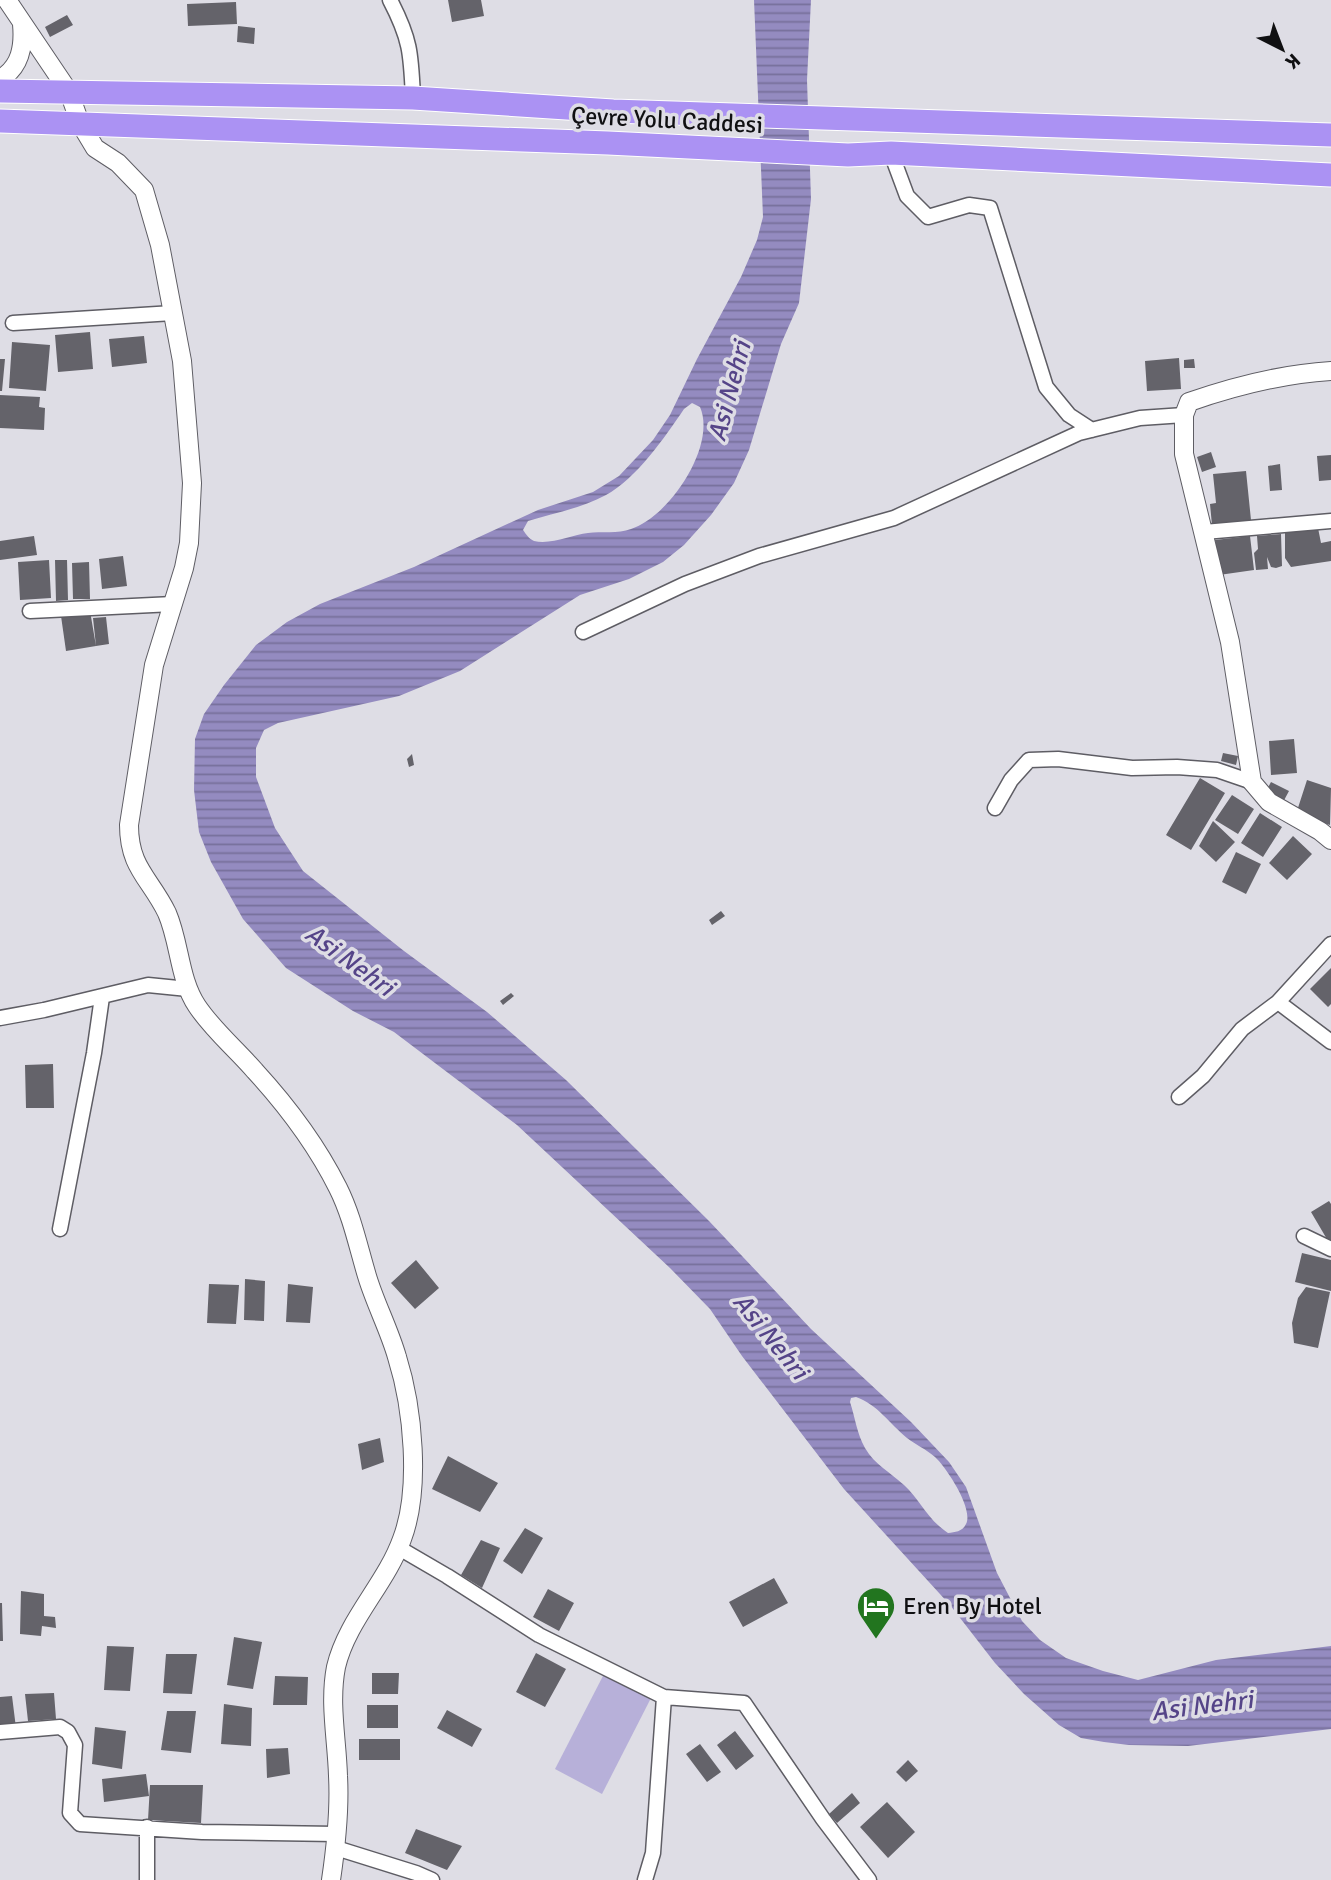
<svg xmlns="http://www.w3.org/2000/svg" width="1331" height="1880" viewBox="0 0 1331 1880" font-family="Signika,sans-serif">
<defs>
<pattern id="water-rules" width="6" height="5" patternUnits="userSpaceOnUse" patternTransform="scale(1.75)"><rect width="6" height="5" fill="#948bc0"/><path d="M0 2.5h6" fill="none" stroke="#77709b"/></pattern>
</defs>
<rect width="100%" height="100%" fill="#dedde5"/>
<path fill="#b7b0d9" d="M 604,1674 L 651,1698 L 602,1794 L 555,1769 Z"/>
<path fill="url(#water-rules)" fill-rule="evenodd" d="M 754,0 L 811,0 L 807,80 L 811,199 L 799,303 L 781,344 L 749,450 L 734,483 L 711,515 L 684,545 L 663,562 L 629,579 L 580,595 L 460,671 L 399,696 L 278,723 L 264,730 L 256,748 L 256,777 L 275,828 L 303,871 L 404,951 L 487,1012 L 566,1080 L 709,1221 L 811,1329 L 911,1422 L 949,1462 L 966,1487 L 997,1573 L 1022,1621 L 1040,1640 L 1066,1658 L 1103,1671 L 1138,1680 L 1216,1660 L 1331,1646 L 1331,1729 L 1188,1746 L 1129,1745 L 1104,1742 L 1081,1738 L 1059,1725 L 1024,1694 L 995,1663 L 950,1605 L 844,1489 L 742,1356 L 710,1309 L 670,1268 L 517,1125 L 394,1032 L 353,1011 L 286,968 L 243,919 L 211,862 L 199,832 L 194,790 L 195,739 L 204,714 L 224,685 L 256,645 L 287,622 L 320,604 L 414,567 L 538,510 L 593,492 L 619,476 L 653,440 L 670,415 L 697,359 L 741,277 L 757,240 L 763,217 ZM 692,403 L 700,407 C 717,446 669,517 631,529 C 618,534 601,531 588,533 C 572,535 551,545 534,541 C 529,539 526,534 523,530 L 528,521 C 554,513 582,508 606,495 C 636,479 665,437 684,409 ZM 856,1397 C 877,1404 890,1424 907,1438 C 916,1445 926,1449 935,1457 C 946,1467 974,1509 966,1524 C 962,1532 955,1532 948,1533 C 927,1519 921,1501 904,1485 C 890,1472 875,1465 865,1448 C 857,1434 855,1417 850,1402 L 851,1398 Z"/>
<path fill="#64636a" d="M 448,0 L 481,0 L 484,16 L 452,22 Z
M 236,2 L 237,24 L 188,26 L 187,4 Z
M 67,15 L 73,25 L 50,37 L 45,27 Z
M 238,26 L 255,28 L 254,44 L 237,42 Z
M 90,332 L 93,369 L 58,372 L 55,335 Z
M 144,336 L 147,363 L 112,367 L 109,339 Z
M 12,342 L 50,345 L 46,391 L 9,388 Z
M 1179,358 L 1181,389 L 1147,391 L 1145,361 Z
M 0,359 L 5,359 L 2,391 L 0,391 Z
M 1194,359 L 1195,368 L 1184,368 L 1184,360 Z
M 0,395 L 40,397 L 39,407 L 45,408 L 44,430 L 0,428 Z
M 1211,452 L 1216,467 L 1202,472 L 1197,457 Z
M 1331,455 L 1331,480 L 1319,481 L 1317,456 Z
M 1280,464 L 1282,490 L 1270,491 L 1268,466 Z
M 1246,471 L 1251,520 L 1212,525 L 1210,504 L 1216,503 L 1213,474 Z
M 1318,528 L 1321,543 L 1331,541 L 1331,561 L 1291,567 L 1285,558 L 1285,533 Z
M 1281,534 L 1282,566 L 1276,568 L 1271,567 L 1267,557 L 1268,569 L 1256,570 L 1254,553 L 1258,549 L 1257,536 Z
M 34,536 L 37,555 L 0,560 L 0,541 Z
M 1250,536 L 1254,570 L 1219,575 L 1215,540 Z
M 123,556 L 127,586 L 102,589 L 99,559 Z
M 49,560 L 51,598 L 20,600 L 18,562 Z
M 55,560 L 67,560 L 68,600 L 56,601 Z
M 89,562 L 90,599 L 73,599 L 72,563 Z
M 90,611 L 96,646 L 66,651 L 61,616 Z
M 106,617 L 109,644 L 96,646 L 93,618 Z
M 1294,739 L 1297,773 L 1271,775 L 1269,741 Z
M 1223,753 L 1238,756 L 1236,765 L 1221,761 Z
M 412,754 L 414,765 L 409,767 L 407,759 Z
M 1200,778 L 1225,793 L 1191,850 L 1166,835 Z
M 1307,780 L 1331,788 L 1330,825 L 1296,814 Z
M 1271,782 L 1289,791 L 1282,804 L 1264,795 Z
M 1232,795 L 1254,809 L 1238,834 L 1215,820 Z
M 1260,813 L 1282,827 L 1263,857 L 1241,843 Z
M 1213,821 L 1235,842 L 1216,862 L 1199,846 Z
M 1293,836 L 1312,854 L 1287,880 L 1269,863 Z
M 1236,852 L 1261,864 L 1246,894 L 1222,882 Z
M 721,911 L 725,916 L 712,925 L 709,920 Z
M 1331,968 L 1331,1004 L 1328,1007 L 1310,989 Z
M 511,993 L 514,996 L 503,1005 L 500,1001 Z
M 53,1064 L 54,1108 L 26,1108 L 25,1065 Z
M 1329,1201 L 1331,1204 L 1331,1246 L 1311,1212 Z
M 1302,1253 L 1331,1260 L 1331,1291 L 1295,1282 Z
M 416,1260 L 439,1288 L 415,1309 L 391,1283 Z
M 245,1279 L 265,1281 L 264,1321 L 244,1320 Z
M 209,1284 L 239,1285 L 236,1324 L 207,1323 Z
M 288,1284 L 313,1287 L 310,1323 L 286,1322 Z
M 1306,1287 L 1330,1292 L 1318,1348 L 1294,1343 L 1292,1323 L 1298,1298 Z
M 380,1438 L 384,1462 L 362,1470 L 358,1444 Z
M 448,1456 L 498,1483 L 480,1512 L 432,1489 Z
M 525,1528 L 543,1538 L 522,1574 L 503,1561 Z
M 481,1540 L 500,1548 L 482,1588 L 461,1575 Z
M 774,1578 L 788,1603 L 743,1627 L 729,1602 Z
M 548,1589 L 574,1603 L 559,1631 L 533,1617 Z
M 21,1591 L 44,1594 L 44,1616 L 55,1617 L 56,1628 L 42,1626 L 41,1636 L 20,1634 Z
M 0,1603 L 2,1603 L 3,1641 L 0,1641 Z
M 234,1637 L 262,1642 L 253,1689 L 227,1685 Z
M 107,1646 L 134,1647 L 130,1691 L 104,1690 Z
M 536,1653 L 566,1669 L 545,1707 L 516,1692 Z
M 166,1654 L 197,1654 L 192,1694 L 163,1693 Z
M 372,1673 L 399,1673 L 398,1694 L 372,1694 Z
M 275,1676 L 308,1677 L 307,1705 L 273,1705 Z
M 54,1693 L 56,1719 L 28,1721 L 25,1694 Z
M 12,1696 L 16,1728 L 0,1729 L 0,1697 Z
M 224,1704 L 252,1708 L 251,1746 L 221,1744 Z
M 367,1705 L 398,1705 L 398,1728 L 367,1728 Z
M 447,1710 L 482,1729 L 472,1747 L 437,1728 Z
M 167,1711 L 196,1711 L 191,1753 L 161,1750 Z
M 95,1727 L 126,1731 L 122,1769 L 92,1764 Z
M 735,1731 L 754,1756 L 736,1770 L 717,1745 Z
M 359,1739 L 400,1739 L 400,1760 L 359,1760 Z
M 700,1744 L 721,1772 L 707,1782 L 686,1754 Z
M 288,1748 L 290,1774 L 267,1778 L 266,1749 Z
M 908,1760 L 918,1771 L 906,1782 L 896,1772 Z
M 146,1774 L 149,1796 L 104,1802 L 102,1779 Z
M 150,1785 L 203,1785 L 201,1823 L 148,1820 Z
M 852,1793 L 860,1803 L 837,1823 L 829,1814 Z
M 887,1802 L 915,1832 L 888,1858 L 860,1827 Z
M 416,1829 L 462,1846 L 447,1870 L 405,1853 Z"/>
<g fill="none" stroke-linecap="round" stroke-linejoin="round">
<g stroke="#5e5d64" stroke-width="17">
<path id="minor" d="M 390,0 C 411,40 411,55 413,98
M 891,153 L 907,196 L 928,217 L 969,205 L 990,208 L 1046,387 L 1069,415 L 1092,430
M 13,323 L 173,313
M 1204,532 L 1331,521
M 30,611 L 173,604
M 583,632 L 685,584 L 759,556 L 894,518 L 1079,433 L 1140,418 L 1184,415
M 995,808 L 1011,780 L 1029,760 L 1058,759 L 1132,768 L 1177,767 L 1217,770 L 1252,782
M 1331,944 L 1278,1002 L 1331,1042
M 0,1018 L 44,1010 L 148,985 L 188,989
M 1179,1097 L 1203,1076 L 1242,1029 L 1278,1002
M 60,1229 L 94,1053 L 102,997
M 1304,1236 L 1331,1249
M 399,1548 L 447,1576 L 539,1635 L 664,1697 L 744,1703 L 823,1819 L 869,1880
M 0,1732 L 60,1727 L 68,1732 L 75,1745 L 70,1813 L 80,1824 L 202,1832 L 336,1834
M 336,1848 L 416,1873 L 432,1880
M 147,1880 L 147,1827
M 645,1880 L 653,1853 L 664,1697"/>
</g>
<g stroke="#5e5d64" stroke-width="20">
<path id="tertiary" d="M 7,0 L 69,92 L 80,123 L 95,148 L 118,163 L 144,190 L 160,245 L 182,361 L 192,483 L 189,543 L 184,568 L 154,665 L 129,825 C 129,868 150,878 167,913 C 180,943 179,979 197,1006 C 213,1030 236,1049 255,1071 C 288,1107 316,1144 338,1188 C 352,1216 358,1246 367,1276 C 375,1303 389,1329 397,1357 C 413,1408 421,1489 402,1539 C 386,1584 347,1620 336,1667 C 329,1703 337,1740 338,1776 C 340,1811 336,1846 331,1880
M 0,79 C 21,67 24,46 22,24
M 1331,371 C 1282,374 1235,386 1189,402 L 1184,415 L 1184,454 L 1230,642 L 1252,782 L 1269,802 L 1320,831 L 1331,840"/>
</g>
<g stroke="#fff" stroke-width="25">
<path id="trunk" d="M 0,91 L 413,98 L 613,111 L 1331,135
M 0,121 L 608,143 L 848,155 L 891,153 L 1331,175"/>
</g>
<use href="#minor" stroke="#fff" stroke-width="14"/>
<use href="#tertiary" stroke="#fff" stroke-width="18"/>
<use href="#trunk" stroke="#ab92f3" stroke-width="23"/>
</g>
<defs>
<g id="hotel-pin" transform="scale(2.0125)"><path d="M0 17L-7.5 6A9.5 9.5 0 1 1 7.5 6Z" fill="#22751f" stroke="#dedde5"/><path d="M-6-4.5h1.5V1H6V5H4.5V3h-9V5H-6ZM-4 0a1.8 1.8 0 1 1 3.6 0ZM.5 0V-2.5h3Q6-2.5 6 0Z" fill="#fff"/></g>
</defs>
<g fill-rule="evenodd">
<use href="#hotel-pin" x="876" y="1606"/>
</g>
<g text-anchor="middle" stroke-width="7" stroke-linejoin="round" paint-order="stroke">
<g font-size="24" fill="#101012" stroke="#dedde5">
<text transform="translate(667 120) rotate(3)" y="8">Çevre Yolu Caddesi</text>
</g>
<g font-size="24" fill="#101012" stroke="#dedde5" text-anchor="start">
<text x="903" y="1614">Eren By Hotel</text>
</g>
<g font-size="26" font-style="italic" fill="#548" stroke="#dedde5">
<text transform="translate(729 391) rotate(-75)" y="9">Asi Nehri</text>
<text transform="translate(350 960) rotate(36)" y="9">Asi Nehri</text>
<text transform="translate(771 1336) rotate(51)" y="9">Asi Nehri</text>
<text transform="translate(1202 1705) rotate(-7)" y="9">Asi Nehri</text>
</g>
</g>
<g transform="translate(1282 49) rotate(138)" stroke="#dedde5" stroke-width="5" paint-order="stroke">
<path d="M0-5L12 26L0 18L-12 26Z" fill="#101012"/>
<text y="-10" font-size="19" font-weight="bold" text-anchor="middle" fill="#101012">K</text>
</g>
</svg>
